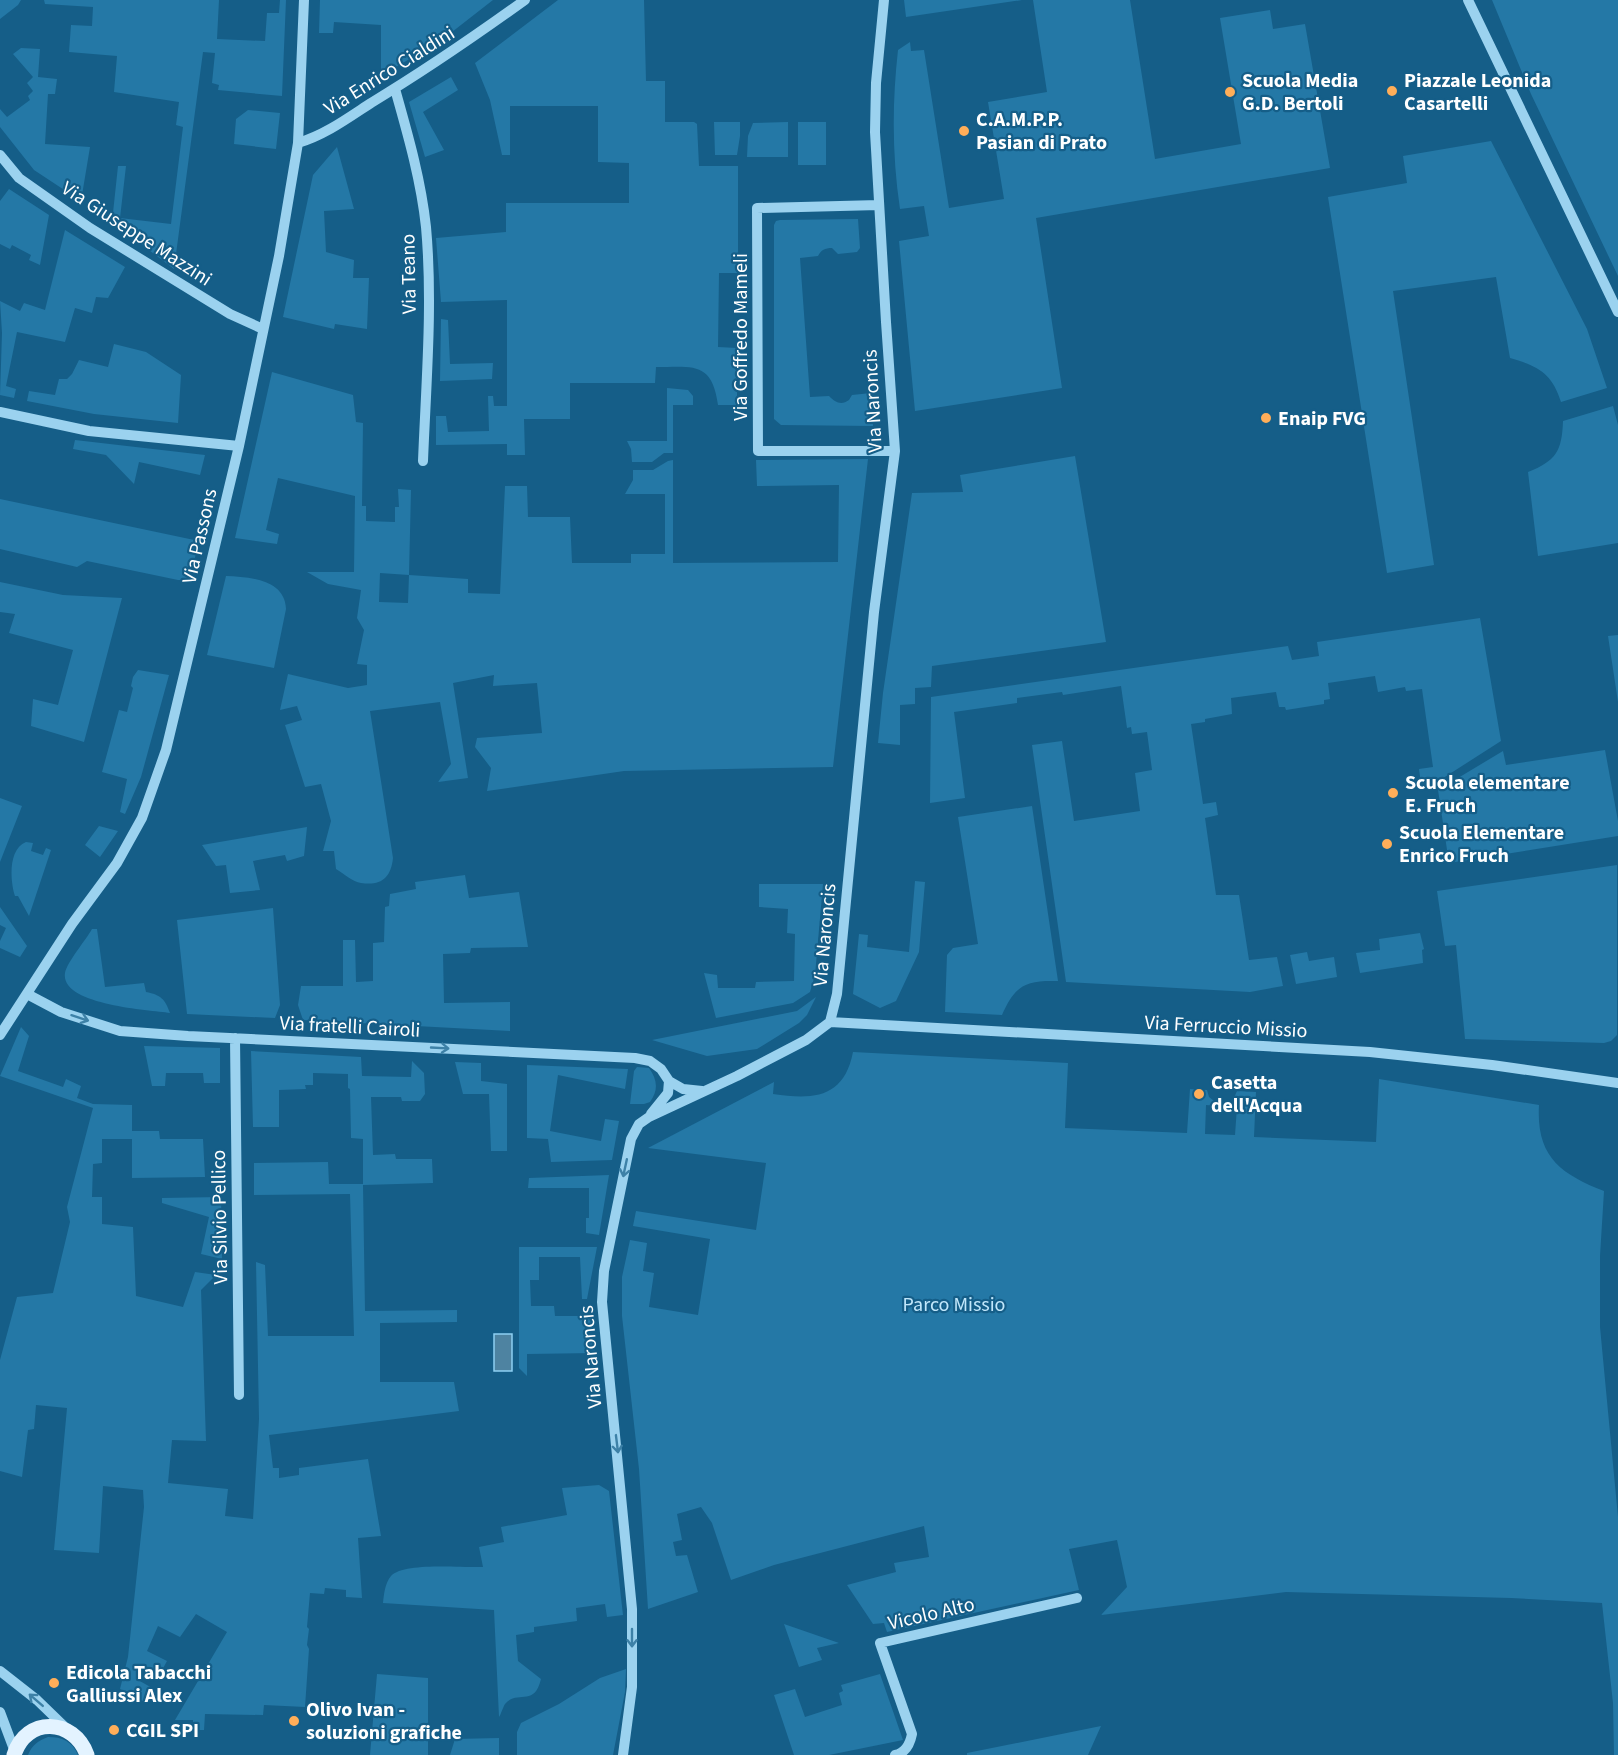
<svg xmlns="http://www.w3.org/2000/svg" width="1618" height="1755" viewBox="0 0 1618 1755" font-family="'Source Sans 3',sans-serif">
<rect width="100%" height="100%" fill="#155e88"/>
<path fill="#2478a6" fill-rule="evenodd" d="M 0,0 L 21,0 L 18,5 L 0,19 Z
M 44,0 L 219,0 L 217,39 L 265,41 L 267,13 L 279,13 L 280,0 L 286,0 L 282,96 L 218,90 L 219,85 L 212,83 L 215,53 L 203,52 L 174,269 L 112,222 L 118,166 L 126,166 L 120,218 L 171,224 L 183,127 L 176,125 L 179,102 L 114,92 L 117,56 L 69,52 L 71,25 L 92,26 L 93,7 L 45,4 Z
M 320,0 L 493,0 L 443,39 L 381,76 L 381,25 L 334,22 L 333,33 L 319,33 Z
M 558,0 L 644,0 L 646,81 L 665,81 L 665,122 L 694,122 L 697,124 L 699,166 L 738,166 L 738,273 L 719,273 L 718,347 L 737,348 L 737,405 L 718,405 C 712,361 693,367 656,367 L 655,383 L 570,383 L 570,419 L 524,419 L 525,455 L 507,455 L 507,444 L 436,445 L 436,416 L 446,416 L 448,432 L 489,431 L 488,396 L 493,396 L 494,406 L 507,406 L 507,300 L 441,302 L 436,238 L 506,232 L 506,203 L 629,203 L 629,163 L 598,162 L 598,106 L 510,106 L 510,155 L 502,155 L 490,100 L 475,63 Z
M 904,0 L 1022,0 L 906,17 Z
M 1033,0 L 1130,0 L 1155,159 L 1241,144 L 1220,18 L 1270,10 L 1273,29 L 1305,24 L 1330,168 L 1036,218 L 1062,388 L 915,411 L 899,241 L 929,236 L 924,206 L 900,209 C 892,156 892,103 898,50 L 910,42 L 911,51 L 924,50 L 949,208 L 1004,199 L 988,102 L 1047,92 Z
M 1492,0 L 1618,0 L 1618,276 L 1531,94 Z
M 21,48 L 40,49 L 38,77 L 57,79 L 55,94 L 48,94 L 45,144 L 90,147 L 81,201 L 34,170 L 0,127 L 0,109 L 7,117 L 30,100 L 28,96 L 33,91 L 27,83 L 33,77 L 13,54 Z
M 451,77 L 458,90 L 423,112 L 444,150 L 425,157 L 409,102 Z
M 248,110 L 280,113 L 276,149 L 234,144 L 236,119 Z
M 714,122 L 740,122 L 740,136 L 737,155 L 715,155 Z
M 788,122 L 788,157 L 747,157 L 748,136 L 753,123 Z
M 798,122 L 826,122 L 826,165 L 798,165 Z
M 1491,141 L 1587,329 L 1607,388 L 1561,402 C 1552,373 1538,366 1510,358 L 1496,277 L 1393,291 L 1434,565 L 1387,573 L 1328,197 L 1407,183 L 1403,156 Z
M 337,147 L 354,209 L 324,211 L 326,252 L 354,260 L 353,278 L 369,278 L 367,329 L 335,324 L 334,329 L 283,317 L 313,175 Z
M 9,189 L 49,215 L 40,265 L 29,260 L 31,255 L 12,245 L 10,249 L 0,244 L 0,201 Z
M 858,219 L 860,248 L 857,252 L 838,254 L 832,248 C 825,248 821,250 818,256 L 800,258 L 810,397 L 829,396 C 835,402 841,406 849,400 L 852,395 L 871,393 L 873,426 L 781,425 L 774,419 L 774,225 L 776,221 L 780,220 Z
M 65,230 L 125,267 L 108,298 L 96,297 L 92,313 L 75,308 L 65,342 L 17,332 L 6,386 L 16,389 L 14,398 L 0,395 L 2,333 L 0,301 L 20,311 L 24,303 L 45,310 Z
M 441,319 L 448,320 L 450,364 L 493,363 L 492,379 L 440,381 Z
M 114,344 L 146,352 L 181,375 L 178,423 L 94,414 L 27,401 L 29,391 L 55,395 L 59,379 L 67,379 L 72,374 L 79,360 L 108,367 Z
M 272,372 L 353,395 L 356,422 L 363,423 L 362,506 L 366,506 L 366,521 L 395,522 L 395,507 L 399,507 L 398,489 L 411,490 L 409,575 L 468,579 L 468,593 L 500,594 L 505,486 L 527,486 L 528,517 L 570,517 L 572,563 L 631,563 L 631,554 L 665,554 L 665,494 L 625,494 L 633,480 L 633,470 L 653,470 L 668,461 L 673,460 L 673,563 L 838,562 L 839,485 L 757,486 L 756,460 L 868,459 L 833,767 L 624,771 L 487,791 L 491,768 L 475,747 L 477,738 L 542,733 L 537,683 L 493,686 L 494,675 L 453,683 L 468,778 L 438,782 L 451,764 L 440,702 L 370,711 L 393,858 C 391,878 381,886 361,883 C 353,882 343,873 336,869 L 334,851 L 323,851 L 331,821 L 321,784 L 305,787 L 285,725 L 302,720 L 297,706 L 280,710 L 288,674 L 348,688 L 367,685 L 367,665 L 357,664 L 364,630 L 357,618 L 361,590 L 328,584 L 307,572 L 354,572 L 355,496 L 278,478 L 266,530 L 279,534 L 277,544 L 235,538 ZM 380,573 L 409,575 L 408,603 L 379,602 Z
M 667,388 L 688,390 L 693,396 L 693,405 L 673,405 L 673,453 L 664,453 L 652,462 L 632,462 L 631,449 L 627,441 L 667,441 Z
M 1613,406 L 1618,425 L 1618,543 L 1538,556 L 1528,472 C 1556,461 1562,451 1563,421 Z
M 75,440 L 205,455 L 200,475 L 139,462 L 134,484 L 106,455 L 73,449 Z
M 1075,456 L 1106,642 L 932,666 L 931,687 L 915,688 L 915,704 L 900,705 L 900,745 L 878,743 L 883,693 L 912,493 L 963,492 L 960,475 Z
M 0,499 L 199,541 L 190,578 L 185,580 L 178,580 L 87,561 L 77,567 L 0,549 Z
M 226,576 C 249,577 285,579 286,609 L 274,668 L 207,655 Z
M 0,582 L 63,595 L 122,598 L 84,742 L 31,726 L 33,699 L 58,705 L 73,650 L 9,633 L 15,614 L 0,612 Z
M 1480,618 L 1501,741 L 1437,782 L 1421,784 L 1419,769 L 1433,767 L 1422,689 L 1406,691 L 1405,687 L 1378,692 L 1375,676 L 1328,683 L 1330,699 L 1324,700 L 1324,704 L 1286,710 L 1285,707 L 1279,707 L 1276,692 L 1231,698 L 1232,714 L 1205,719 L 1205,722 L 1191,724 L 1203,804 L 1216,802 L 1218,815 L 1205,818 L 1216,895 L 1239,895 L 1249,960 L 1277,957 L 1283,986 L 1250,992 L 1066,982 L 1032,745 L 1062,741 L 1074,821 L 1140,811 L 1135,773 L 1152,770 L 1147,732 L 1132,734 L 1131,727 L 1127,728 L 1121,686 L 1063,695 L 1062,692 L 1017,698 L 1017,703 L 954,712 L 965,798 L 930,803 L 931,697 L 1288,646 L 1292,660 L 1319,656 L 1317,642 Z
M 1618,635 L 1618,702 L 1608,636 Z
M 138,670 L 169,675 L 141,777 L 125,814 L 120,812 L 127,779 L 102,772 L 119,710 L 127,712 L 133,688 L 131,686 L 133,677 Z
M 1605,750 L 1618,821 L 1618,836 L 1449,863 L 1438,790 L 1503,751 L 1506,765 Z
M 0,798 L 22,806 L 0,862 Z
M 1032,806 L 1058,981 C 1026,980 1015,985 1002,1015 L 945,1012 L 947,955 L 953,948 L 978,944 L 958,817 Z
M 99,826 L 118,831 L 100,857 L 85,845 Z
M 307,827 L 304,856 L 287,861 L 285,855 L 253,861 L 260,890 L 230,893 L 226,865 L 216,866 L 202,845 Z
M 26,842 L 33,843 L 31,851 L 43,855 L 46,848 L 51,850 L 29,916 L 18,896 L 15,896 C 10,881 8,849 26,842 Z
M 1617,865 L 1617,1035 L 1611,1041 L 1604,1043 L 1465,1039 L 1456,945 L 1445,946 L 1437,891 Z
M 465,875 L 469,898 L 519,892 L 528,947 L 471,948 L 470,953 L 443,954 L 444,1003 L 510,1002 L 510,1031 L 303,1020 L 298,1005 L 301,986 L 343,986 L 343,940 L 355,940 L 356,982 L 373,981 L 373,943 L 384,942 L 385,907 L 389,906 L 390,894 L 416,889 L 415,882 Z
M 915,881 L 925,882 L 919,952 L 896,1001 L 880,1008 L 853,994 L 859,934 L 868,935 L 867,947 L 909,952 Z
M 759,884 L 823,884 L 815,975 L 810,992 L 793,1003 L 716,1018 L 704,973 L 717,975 L 718,988 L 755,988 L 756,982 L 794,981 L 795,934 L 787,933 L 788,909 L 759,907 Z
M 0,907 L 27,946 L 20,957 L 0,948 L 0,941 L 6,928 L 0,925 Z
M 273,908 L 280,1005 L 275,1018 L 187,1014 L 177,920 Z
M 92,929 L 97,929 L 105,987 L 144,983 L 146,992 C 161,995 165,999 170,1013 C 148,1010 60,1005 65,973 C 67,962 86,940 92,929 Z
M 1420,933 L 1424,949 L 1422,950 L 1423,963 L 1360,973 L 1356,953 L 1380,950 L 1379,939 Z
M 1307,952 L 1309,961 L 1334,957 L 1337,977 L 1296,984 L 1290,955 Z
M 816,997 L 807,1015 L 799,1023 L 757,1049 L 707,1056 L 652,1040 L 797,1011 Z
M 21,1027 L 29,1036 L 18,1071 L 63,1087 L 66,1079 L 81,1086 L 77,1098 L 93,1104 L 132,1105 L 132,1131 L 159,1131 L 160,1139 L 203,1139 L 205,1177 L 132,1178 L 132,1139 L 102,1139 L 102,1163 L 93,1164 L 92,1197 L 102,1197 L 102,1224 L 133,1227 L 136,1296 L 183,1307 L 195,1272 L 216,1275 L 201,1290 L 206,1441 L 172,1440 L 168,1483 L 228,1489 L 225,1516 L 253,1519 L 259,1419 L 256,1262 L 265,1265 L 268,1336 L 354,1336 L 350,1194 L 254,1195 L 254,1163 L 328,1162 L 329,1184 L 363,1184 L 363,1139 L 351,1138 L 350,1089 L 348,1088 L 348,1074 L 313,1073 L 313,1085 L 305,1085 L 306,1089 L 279,1090 L 279,1127 L 253,1127 L 251,1051 L 361,1057 L 362,1076 L 411,1077 L 412,1061 L 424,1073 L 425,1094 L 420,1101 L 402,1101 L 401,1097 L 371,1097 L 373,1155 L 395,1154 L 396,1159 L 432,1159 L 433,1183 L 363,1185 L 365,1311 L 457,1310 L 457,1322 L 380,1323 L 380,1382 L 454,1382 L 459,1411 L 269,1435 L 273,1468 L 279,1468 L 279,1478 L 299,1475 L 299,1468 L 368,1459 L 381,1536 L 358,1538 L 362,1598 L 346,1597 L 346,1590 L 325,1588 L 324,1594 L 310,1593 L 307,1627 L 309,1629 L 307,1645 L 309,1649 L 305,1707 L 264,1705 L 263,1715 L 205,1714 L 204,1730 L 193,1730 L 193,1720 L 175,1720 L 227,1632 L 196,1614 L 180,1637 L 158,1626 L 147,1651 L 167,1661 L 160,1674 L 146,1666 L 138,1680 L 154,1689 L 147,1703 L 120,1689 L 128,1657 L 144,1507 L 143,1490 L 103,1486 L 99,1553 L 54,1550 L 67,1408 L 36,1405 L 34,1429 L 28,1430 L 22,1477 L 0,1471 L 0,1360 L 17,1297 L 53,1293 L 70,1222 L 67,1207 L 93,1108 L 0,1076 Z
M 144,1046 L 220,1048 L 220,1083 L 204,1083 L 203,1073 L 166,1073 L 165,1086 L 152,1086 Z
M 853,1052 L 1068,1063 L 1065,1128 L 1187,1133 L 1190,1089 L 1207,1090 L 1209,1097 L 1218,1104 L 1218,1106 L 1206,1105 L 1205,1134 L 1235,1135 L 1237,1107 L 1225,1104 L 1233,1100 L 1237,1091 L 1256,1092 L 1254,1137 L 1376,1142 L 1379,1079 L 1539,1105 C 1536,1156 1560,1174 1604,1191 L 1600,1256 L 1600,1327 L 1618,1517 L 1618,1755 L 1614,1755 L 1613,1703 L 1602,1603 L 1511,1598 L 1286,1592 L 1101,1615 L 1127,1587 L 1117,1540 L 1069,1549 L 1079,1590 L 887,1632 L 884,1623 L 873,1624 L 847,1585 L 896,1572 L 894,1563 L 929,1557 L 924,1526 L 774,1565 L 731,1580 L 712,1523 L 701,1507 L 677,1514 L 682,1540 L 673,1542 L 676,1556 L 687,1555 L 698,1592 L 648,1609 L 639,1469 L 622,1316 L 622,1277 L 630,1240 L 647,1243 L 643,1271 L 654,1273 L 649,1307 L 698,1315 L 710,1239 L 633,1226 L 636,1211 L 756,1230 L 766,1163 L 648,1148 L 774,1082 L 773,1094 C 814,1100 844,1098 853,1052 Z
M 455,1062 L 481,1063 L 481,1081 L 507,1084 L 507,1151 L 491,1151 L 489,1094 L 463,1094 Z
M 527,1065 L 628,1069 L 625,1089 L 558,1075 L 550,1131 L 601,1141 L 605,1119 L 619,1121 L 612,1160 L 551,1162 L 548,1139 L 527,1138 Z
M 637,1067 L 649,1068 C 657,1079 659,1090 650,1102 L 644,1104 L 630,1104 L 634,1071 Z
M 609,1175 L 599,1235 L 586,1233 L 586,1218 L 589,1218 L 589,1188 L 528,1188 L 529,1178 Z
M 221,1197 L 222,1259 L 201,1254 L 209,1217 L 162,1203 L 162,1198 Z
M 519,1247 L 597,1247 L 587,1299 L 582,1299 L 580,1257 L 539,1257 L 539,1280 L 530,1280 L 531,1306 L 554,1306 L 555,1316 L 590,1316 L 595,1353 L 527,1354 L 527,1376 L 519,1368 Z
M 599,1485 L 609,1491 L 623,1615 L 607,1617 L 605,1604 L 576,1608 L 577,1621 L 534,1627 L 534,1632 L 516,1635 L 518,1661 L 541,1679 C 534,1708 518,1689 505,1704 C 503,1707 501,1714 499,1717 L 494,1610 L 383,1603 C 384,1594 385,1583 391,1576 C 404,1562 462,1568 483,1567 L 479,1547 L 504,1542 L 501,1527 L 567,1515 L 562,1488 Z
M 784,1624 L 839,1643 L 817,1648 L 822,1660 L 799,1667 Z
M 626,1669 L 625,1692 L 613,1755 L 517,1755 L 517,1732 L 521,1723 L 559,1704 L 600,1678 Z
M 377,1674 L 428,1678 L 428,1755 L 370,1755 Z
M 880,1674 L 903,1740 L 829,1755 L 794,1755 L 774,1695 L 795,1689 L 805,1717 L 842,1705 L 839,1693 L 843,1691 L 841,1685 Z
M 1101,1726 L 1088,1755 L 967,1755 L 967,1753 Z
M 48,1737 C 62,1737 72,1741 78,1755 L 28,1755 C 32,1745 38,1741 48,1737 Z
M 499,1738 L 499,1755 L 450,1755 L 455,1739 Z"/>
<path fill="#4e83a1" stroke="#8dd0f2" stroke-width="1.5" d="M 494,1334 L 512,1334 L 512,1371 L 494,1371 Z"/>
<g fill="none" stroke-linecap="round" stroke-linejoin="round">
<path stroke="#9bd2ef" stroke-width="10" d="M 1468,0 L 1618,312
M 395,89 C 408,135 421,180 426,227 C 433,304 426,384 423,461
M 298,143 C 325,135 348,118 371,103 C 424,71 475,36 525,0
M 0,155 L 19,178 L 90,228 L 230,314 L 263,329
M 879,205 L 757,208 L 758,451 L 895,451
M 0,412 L 89,431 L 239,446
M 27,994 L 61,1012 L 120,1031 L 188,1036 L 635,1058 L 650,1061 L 661,1069 L 669,1081 L 683,1089 L 702,1091
M 830,1022 L 1370,1052 L 1492,1065 L 1618,1083
M 0,1035 L 72,924 L 117,863 L 142,818 L 166,750 L 239,446 L 279,256 L 298,143 L 304,0
M 235,1038 L 239,1395
M 651,1114 L 668,1093 L 669,1081
M 0,1671 L 37,1700 L 67,1729
M 0,1712 L 15,1752
M 623,1755 L 632,1687 L 632,1609 L 602,1302 L 604,1271 L 631,1139 L 639,1124 L 649,1117 L 737,1076 L 806,1040 L 830,1022 L 837,994 L 874,612 L 895,451 L 886,322 L 875,132 L 876,83 L 884,0
M 895,1755 C 906,1753 910,1744 912,1734 L 880,1643 L 1077,1598"/>
<path stroke="#e3f3ff" stroke-width="15" d="M 14,1755 C 26,1716 74,1718 87,1755"/>
</g>
<defs><path id="oneway-shaft" d="M-6 0H5M1.5-3L5.5 0L1.5 3" fill="none" stroke-width="1.6" stroke-linecap="round" stroke-linejoin="round" transform="scale(1.5)"/></defs>
<g stroke="#3d81a7">
<use href="#oneway-shaft" transform="translate(80 1018) rotate(18)"/>
<use href="#oneway-shaft" transform="translate(440 1048) rotate(3)"/>
<use href="#oneway-shaft" transform="translate(625 1168) rotate(102)"/>
<use href="#oneway-shaft" transform="translate(617 1444) rotate(83)"/>
<use href="#oneway-shaft" transform="translate(632 1638) rotate(90)"/>
<use href="#oneway-shaft" transform="translate(36 1700) rotate(-139)"/>
</g>
<g fill="#ffae59" stroke="#155e88" stroke-width="2">
<circle cx="1392" cy="91" r="6"/>
<circle cx="1230" cy="92" r="6"/>
<circle cx="964" cy="131" r="6"/>
<circle cx="1266" cy="418" r="6"/>
<circle cx="1393" cy="793" r="6"/>
<circle cx="1387" cy="844" r="6"/>
<circle cx="1199" cy="1094" r="6"/>
<circle cx="54" cy="1683" r="6"/>
<circle cx="294" cy="1721" r="6"/>
<circle cx="114" cy="1730" r="6"/>
</g>
<g text-anchor="middle" stroke-width="4.5" stroke-linejoin="round" paint-order="stroke">
<g font-size="20" fill="#fff" stroke="#155e88">
<text transform="translate(389 70) rotate(-32)" y="7">Via Enrico Cialdini</text>
<text transform="translate(137 233) rotate(33)" y="7">Via Giuseppe Mazzini</text>
<text transform="translate(408 274) rotate(-91)" y="7">Via Teano</text>
<text transform="translate(740 337) rotate(-90)" y="7">Via Goffredo Mameli</text>
<text transform="translate(872 401) rotate(-93)" y="7">Via Naroncis</text>
<text transform="translate(199 536) rotate(-77)" y="7">Via Passons</text>
<text transform="translate(824 935) rotate(-85)" y="7">Via Naroncis</text>
<text transform="translate(350 1026) rotate(3)" y="7">Via fratelli Cairoli</text>
<text transform="translate(1226 1026) rotate(3)" y="7">Via Ferruccio Missio</text>
<text transform="translate(219 1217) rotate(-91)" y="7">Via Silvio Pellico</text>
<text transform="translate(590 1357) rotate(-95)" y="7">Via Naroncis</text>
<text transform="translate(931 1613) rotate(-13)" y="7">Vicolo Alto</text>
</g>
<g font-size="20" font-weight="bold" fill="#fff" stroke="#155e88" text-anchor="start">
<text x="1242" y="87">Scuola Media<tspan x="1242" dy="23">G.D. Bertoli</tspan></text>
<text x="1404" y="87">Piazzale Leonida<tspan x="1404" dy="23">Casartelli</tspan></text>
<text x="976" y="126">C.A.M.P.P.<tspan x="976" dy="23">Pasian di Prato</tspan></text>
<text x="1278" y="425">Enaip FVG</text>
<text x="1405" y="789">Scuola elementare<tspan x="1405" dy="23">E. Fruch</tspan></text>
<text x="1399" y="839">Scuola Elementare<tspan x="1399" dy="23">Enrico Fruch</tspan></text>
<text x="1211" y="1089">Casetta<tspan x="1211" dy="23">dell'Acqua</tspan></text>
<text x="66" y="1679">Edicola Tabacchi<tspan x="66" dy="23">Galliussi Alex</tspan></text>
<text x="306" y="1716">Olivo Ivan -<tspan x="306" dy="23">soluzioni grafiche</tspan></text>
<text x="126" y="1737">CGIL SPI</text>
</g>
<g font-size="20" fill="#c1e7fb" stroke="#155e88">
<text x="954" y="1311">Parco Missio</text>
</g>
</g>
</svg>
